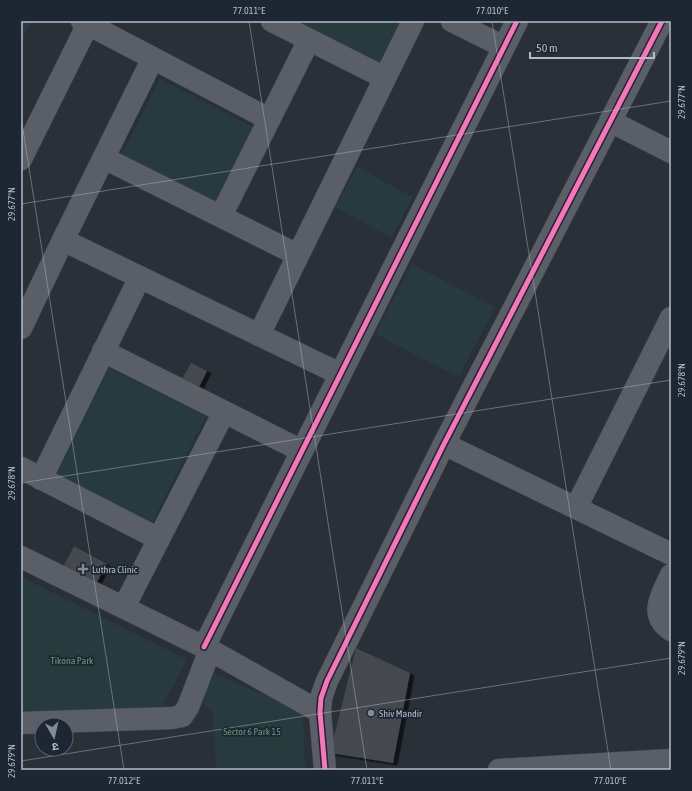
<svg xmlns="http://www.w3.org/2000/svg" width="692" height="791" viewBox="0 0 692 791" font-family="'Asap Condensed','Noto Sans Devanagari',sans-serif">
<defs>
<filter id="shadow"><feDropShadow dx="4.5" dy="2.5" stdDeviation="0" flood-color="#0009"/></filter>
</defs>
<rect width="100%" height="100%" fill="#2a3038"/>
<path fill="#273a3e" d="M 21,21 L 32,21 L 21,42 Z
M 291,21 L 402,21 L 380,65 Z
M 160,79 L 255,128 L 216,204 L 121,156 Z
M 357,167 L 413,197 L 391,237 L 335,207 Z
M 412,264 L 495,307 L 459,377 L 375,334 Z
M 109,368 L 206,416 L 152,523 L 56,475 Z
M 21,577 L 187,660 L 162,706 L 21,715 Z
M 212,673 L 303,711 L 305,770 L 216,770 L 213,713 L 197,697 Z"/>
<path fill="#444950" filter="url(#shadow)" d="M 191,363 L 207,371 L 197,391 L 180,383 Z
M 74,546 L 107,564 L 94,587 L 62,569 Z
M 356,648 L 410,673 L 393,763 L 330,753 Z"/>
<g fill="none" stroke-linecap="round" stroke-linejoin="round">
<g stroke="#484c53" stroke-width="23">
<path id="minor" d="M 82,21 L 269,119
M 272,21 L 385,78
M 452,21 L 504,47
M 610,121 L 671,152
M 104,158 L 298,255
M 21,159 L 88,24
M 221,216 L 309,40
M 63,240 L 340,374
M 21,328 L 63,240 L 153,58
M 259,335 L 413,21
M 103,351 L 302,451
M 444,444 L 671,554
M 21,468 L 159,539
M 41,479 L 140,277
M 576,508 L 671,318
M 21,557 L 210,650 L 320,712
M 671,575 C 662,594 648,615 671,630
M 124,607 L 224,412
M 204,647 L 517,21
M 21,723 L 172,718 L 182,716 L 188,707 L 210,650
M 325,770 L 320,712 L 321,698 L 327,681 L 444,444 L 662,21
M 499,770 L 671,760"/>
</g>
<use href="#minor" stroke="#5a5e66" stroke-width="22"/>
<g stroke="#1d2633" stroke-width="8">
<path id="cycleway" d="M 204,647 L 517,21
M 325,770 L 320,712 L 321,698 L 327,681 L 444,444 L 662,21"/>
</g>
<use href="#cycleway" stroke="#fb73b8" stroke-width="5"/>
</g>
<path fill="none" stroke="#b4bcc9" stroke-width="1" stroke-opacity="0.45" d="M 249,21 L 367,770M 492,21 L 611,770M 21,117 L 124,770M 21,204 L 671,101M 21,483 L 671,380M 21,761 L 671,658"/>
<g fill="#848b96" stroke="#1d2633" stroke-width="1.5">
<path d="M81 563h4v4h4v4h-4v4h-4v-4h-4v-4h4z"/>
<circle cx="371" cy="713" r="4"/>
</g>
<g text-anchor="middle" stroke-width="3.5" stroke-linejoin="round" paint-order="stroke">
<g font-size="10" fill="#b4bcc9" stroke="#1d2633" text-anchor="start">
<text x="92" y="573">Luthra Clinic</text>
<text x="379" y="717">Shiv Mandir</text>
</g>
<g font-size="10" fill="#6b9a76" stroke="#1d2633">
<text x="72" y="664">Tikona Park</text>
<text x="252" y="735">Sector 6 Park 15</text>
</g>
</g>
<rect width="692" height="791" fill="none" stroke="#1d2633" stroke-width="44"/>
<g transform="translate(54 737) rotate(171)"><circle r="19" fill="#1d2633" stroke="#59626f"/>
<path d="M0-3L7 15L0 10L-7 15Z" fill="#848b96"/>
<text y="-6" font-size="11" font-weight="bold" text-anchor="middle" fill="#b4bcc9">उ</text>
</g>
<path d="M530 52v6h124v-6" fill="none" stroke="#b4bcc9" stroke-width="2"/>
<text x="536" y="52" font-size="12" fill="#b4bcc9" stroke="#1d2633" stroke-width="3" paint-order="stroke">50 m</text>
<rect x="22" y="22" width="648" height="747" fill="none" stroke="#b4bcc9" stroke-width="1.5"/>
<g font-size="10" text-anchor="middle" fill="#b4bcc9">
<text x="249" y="14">77.011°E</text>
<text x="492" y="14">77.010°E</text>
<text transform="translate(681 102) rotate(-90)" y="4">29.677°N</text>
<text transform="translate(11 204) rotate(-90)" y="4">29.677°N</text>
<text transform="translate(681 380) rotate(-90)" y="4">29.678°N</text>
<text transform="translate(11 483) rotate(-90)" y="4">29.678°N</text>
<text transform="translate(681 658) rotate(-90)" y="4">29.679°N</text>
<text transform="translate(11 761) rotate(-90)" y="4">29.679°N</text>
<text x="124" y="784">77.012°E</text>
<text x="367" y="784">77.011°E</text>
<text x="610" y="784">77.010°E</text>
</g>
</svg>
